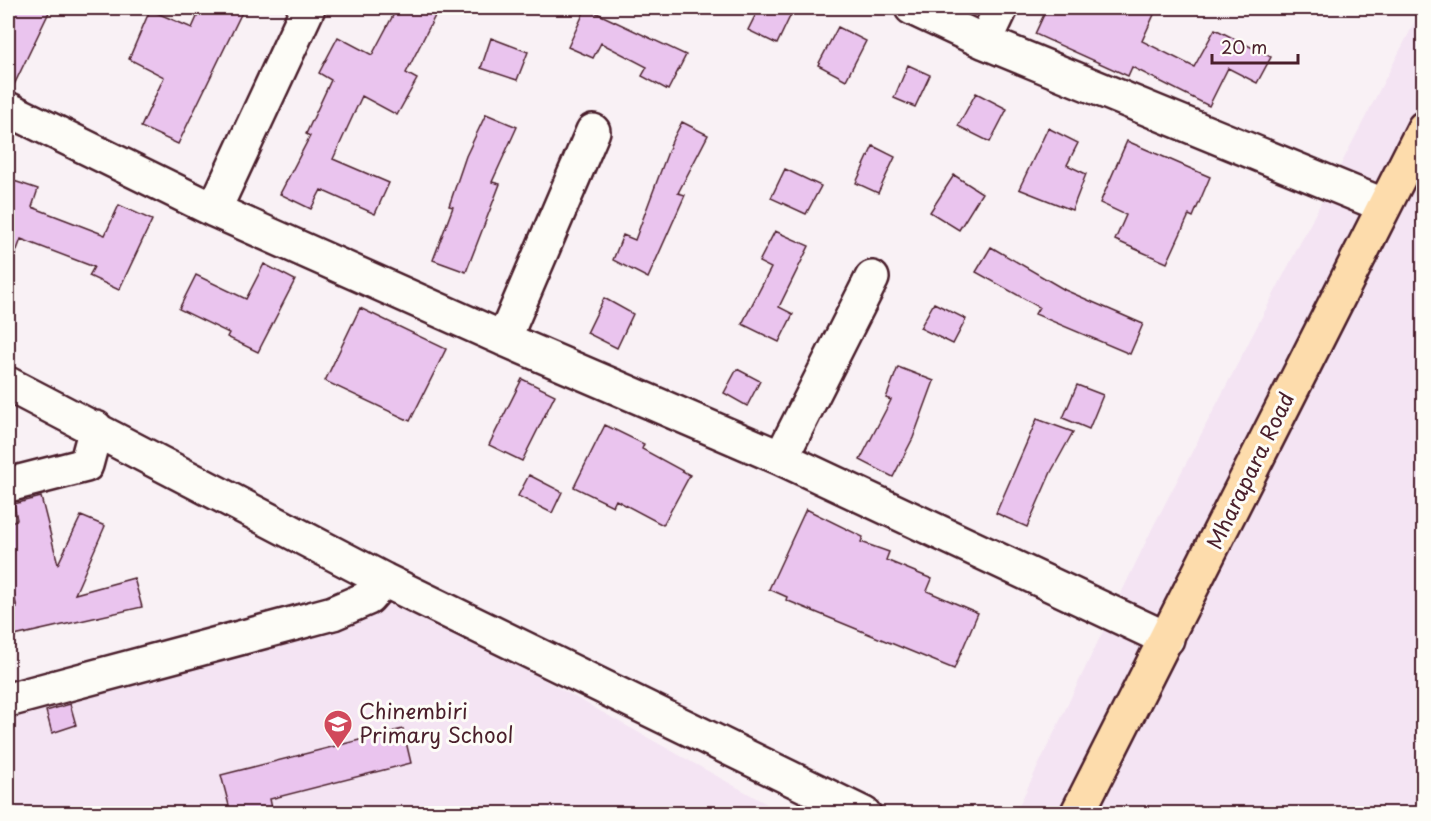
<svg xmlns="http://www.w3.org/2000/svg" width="1431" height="821" viewBox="0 0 1431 821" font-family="'Playpen Sans',sans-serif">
<rect width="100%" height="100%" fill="#f9f1f5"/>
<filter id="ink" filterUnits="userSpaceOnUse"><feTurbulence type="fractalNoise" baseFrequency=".0167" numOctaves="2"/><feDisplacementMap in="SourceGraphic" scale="12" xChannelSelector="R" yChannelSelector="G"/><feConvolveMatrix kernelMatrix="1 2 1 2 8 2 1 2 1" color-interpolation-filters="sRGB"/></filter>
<g filter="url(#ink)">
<path fill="#f4e4f3" d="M 1422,8 L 1423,813 L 1015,814 L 1153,527 Z
M 394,596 L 783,813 L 8,813 L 8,686 Z"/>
<path fill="#eac4ee" stroke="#4a1f2b" stroke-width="1.5" d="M 8,8 L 51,8 L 11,91 L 8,90 Z
M 201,8 L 244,8 L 178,144 L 141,127 L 164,77 L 129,59 L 150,10 L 192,28 Z
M 397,8 L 439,8 L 406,73 L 417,79 L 397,115 L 362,96 L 333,159 L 389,183 L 375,214 L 321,190 L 311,209 L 280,194 L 310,136 L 306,134 L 331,80 L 319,73 L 338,37 L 372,55 Z
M 586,8 L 686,55 L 668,90 L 642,76 L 647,67 L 601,43 L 593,58 L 568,47 Z
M 759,8 L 794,8 L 777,44 L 748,30 Z
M 1047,8 L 1157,8 L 1142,41 L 1194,67 L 1215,29 L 1271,57 L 1257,83 L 1228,68 L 1209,106 L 1132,67 L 1128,76 L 1035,34 Z
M 838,27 L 866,41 L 846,80 L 818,65 Z
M 491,38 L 528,52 L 517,80 L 481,68 Z
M 908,65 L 930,75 L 915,107 L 894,98 Z
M 976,93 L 1007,109 L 990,142 L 958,126 Z
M 486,114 L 517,127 L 492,182 L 500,184 L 466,272 L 433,260 L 453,207 L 449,206 L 466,156 Z
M 682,122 L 708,135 L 678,193 L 685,195 L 648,278 L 613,260 L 623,235 L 635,240 L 672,141 Z
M 1048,128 L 1078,143 L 1067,165 L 1086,174 L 1072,210 L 1019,189 Z
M 1127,141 L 1210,177 L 1193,217 L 1189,215 L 1167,263 L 1115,240 L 1126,215 L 1100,203 Z
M 873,146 L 895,157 L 878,193 L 856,183 Z
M 785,169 L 821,186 L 806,214 L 771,198 Z
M 954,175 L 982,193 L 959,230 L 930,212 Z
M 8,179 L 38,189 L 32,207 L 105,235 L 119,205 L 152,220 L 119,290 L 89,276 L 94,267 L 21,239 L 11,266 L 8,265 Z
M 775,231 L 809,246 L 779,307 L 793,314 L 779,342 L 742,324 L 771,268 L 759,262 Z
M 991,247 L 1065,290 L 1143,324 L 1130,354 L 1035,314 L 1039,307 L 976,272 Z
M 264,264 L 295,280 L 258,352 L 227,337 L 229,333 L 179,309 L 196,275 L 246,299 Z
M 604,298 L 633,314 L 617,348 L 587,333 Z
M 934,303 L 966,319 L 953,344 L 920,328 Z
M 360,308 L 446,349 L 410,421 L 325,381 Z
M 898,367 L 934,381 L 913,438 L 893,477 L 860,460 L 891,400 L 886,398 Z
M 737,369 L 760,381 L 747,406 L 724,393 Z
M 522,379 L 555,395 L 522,461 L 489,445 Z
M 1077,385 L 1103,395 L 1089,429 L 1063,418 Z
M 1037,419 L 1073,432 L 1051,472 L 1027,527 L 996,513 Z
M 605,425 L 644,444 L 642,449 L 690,475 L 663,525 L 616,500 L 613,506 L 574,487 Z
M 529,475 L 562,492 L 552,513 L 518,496 Z
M 41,497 L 58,564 L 81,516 L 105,526 L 75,594 L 134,578 L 142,607 L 14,636 L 8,611 L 17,608 L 8,572 L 8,522 L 17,520 L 14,504 Z
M 806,509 L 863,537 L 861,542 L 889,552 L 886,560 L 932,579 L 927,591 L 978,613 L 954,669 L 786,600 L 787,597 L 769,589 Z
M 70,704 L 76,725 L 52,733 L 46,711 Z
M 403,729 L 411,763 L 270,799 L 273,813 L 231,813 L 221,775 Z"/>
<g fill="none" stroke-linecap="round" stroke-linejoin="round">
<g stroke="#4a1f2b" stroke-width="38">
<path id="minor" d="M 912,8 L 985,42 L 1383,205
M 985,42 L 1001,8
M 8,109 L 214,210 L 504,339 L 781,458 L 1167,639
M 214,210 L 308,8
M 504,339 L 593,131
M 8,384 L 384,580 L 864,814
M 781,458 L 872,278
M 8,485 L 86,465 L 96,428
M 8,700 L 333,613 L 368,598 L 384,580"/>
</g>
<g stroke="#4a1f2b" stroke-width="38">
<path id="major" d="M 1077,814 L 1424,128"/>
</g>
<use href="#minor" stroke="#fdfcf7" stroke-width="33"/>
<use href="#major" stroke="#fddcac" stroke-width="33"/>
</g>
</g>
<defs>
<g id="school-pin" transform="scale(1.5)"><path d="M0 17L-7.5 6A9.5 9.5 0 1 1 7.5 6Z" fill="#d1495b" stroke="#fdfcf7"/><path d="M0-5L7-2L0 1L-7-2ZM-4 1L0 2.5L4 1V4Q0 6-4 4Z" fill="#fff"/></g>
</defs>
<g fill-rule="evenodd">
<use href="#school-pin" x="338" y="724"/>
</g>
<g text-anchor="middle" stroke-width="6" stroke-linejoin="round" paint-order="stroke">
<g font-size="21" fill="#4a1f2b" stroke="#fdfcf7">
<text transform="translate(1251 471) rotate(-64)" y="7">Mharapara Road</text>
</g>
<g font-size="21" fill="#4a1f2b" stroke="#fdfcf7" text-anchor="start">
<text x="359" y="719">Chinembiri<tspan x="359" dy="24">Primary School</tspan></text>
</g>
</g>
<rect width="1431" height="821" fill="none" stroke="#fdfcf7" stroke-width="30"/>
<rect x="15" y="15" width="1401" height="791" fill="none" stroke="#4a1f2b" stroke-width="2" filter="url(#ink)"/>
<path d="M1212 54v9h86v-9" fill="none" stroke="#4a1f2b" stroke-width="3"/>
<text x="1221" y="54" font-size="18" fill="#4a1f2b" stroke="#fdfcf7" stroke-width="4.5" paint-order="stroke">20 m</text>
</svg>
